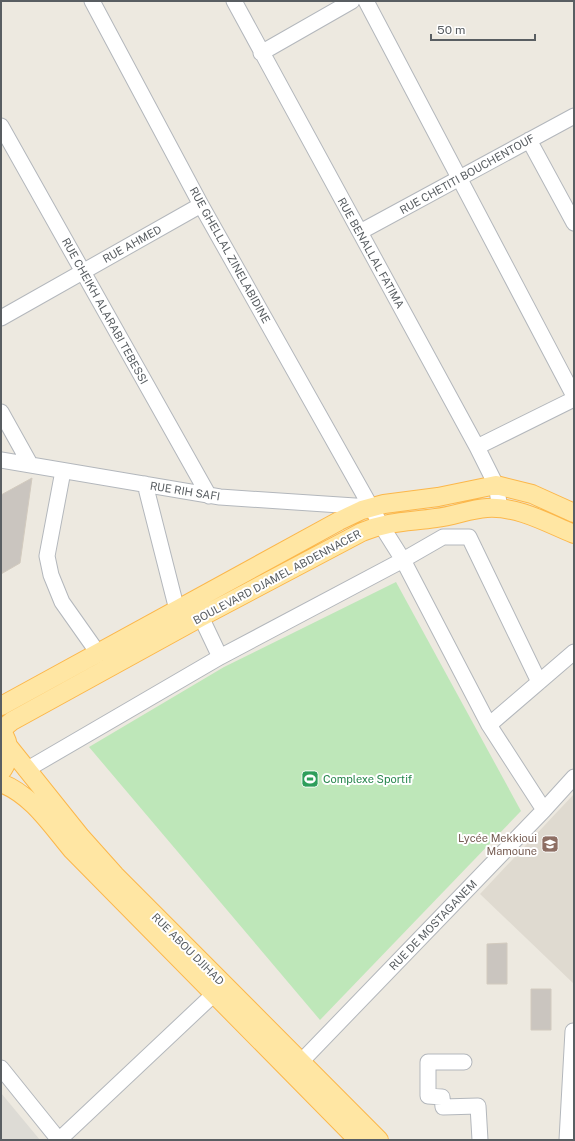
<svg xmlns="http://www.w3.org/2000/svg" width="575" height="1141" viewBox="0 0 575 1141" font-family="'Public Sans',sans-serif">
<rect width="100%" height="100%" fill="#ede9e0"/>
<path fill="#dddbd5" d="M 1,1093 L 40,1140 L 1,1140 Z"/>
<path fill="#dfdad0" d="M 574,794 L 574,984 L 480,894 Z"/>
<path fill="#bee7b9" d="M 396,582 L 521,811 L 320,1020 L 89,747 L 224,667 Z"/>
<path fill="#cac5bf" stroke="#d2cabe" d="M 32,478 L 20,563 L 1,574 L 1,495 Z
M 507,943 L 507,984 L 487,984 L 487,944 Z
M 531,989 L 551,989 L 551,1030 L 531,1030 Z"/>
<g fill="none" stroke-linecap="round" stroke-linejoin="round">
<g stroke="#b3b7bc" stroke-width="17">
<path id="minor" d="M 92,1 L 201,205 L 381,525 L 403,560 L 489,725 L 544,810
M 234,1 L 477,447 L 496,485 L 500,508
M 366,1 L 574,396
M 261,53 L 352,1
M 1,126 L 209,496
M 529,140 L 574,223
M 360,232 L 574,116
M 1,318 L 201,205
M 1,412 L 30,464
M 477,447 L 574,399
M 1,460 L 220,497 L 370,507
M 63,471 L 47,556 L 51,575 L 62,602 L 98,653
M 145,484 L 177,610
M 201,617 L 220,657
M 489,725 L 574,652
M 26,770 L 220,657 L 403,560 L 443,537 L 469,537 L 539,682
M 464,1062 L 428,1062 L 428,1096 L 442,1097 L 443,1107 L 478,1106 L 480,1140
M 1,1068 L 59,1140
M 294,1069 L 544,810 L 574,777
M 59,1140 L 214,994
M 567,1140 L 573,1031"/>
</g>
<g stroke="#fcb74a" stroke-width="20">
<path id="major" d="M 1,706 L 339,521 L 362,510 L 384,504 L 438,497 L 496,485 L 532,494 L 574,513
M 9,747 L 81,837 L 115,875 L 379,1140
M 1,772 C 11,759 11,744 1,730 L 12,721 L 201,617 L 362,532 C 389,521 408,522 436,518 C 454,516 470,509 487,508 C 518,506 547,523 574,534
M 1,783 C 32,795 51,825 72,850 L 358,1140"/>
</g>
<use href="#minor" stroke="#fff" stroke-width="15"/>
<use href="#major" stroke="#ffe6a3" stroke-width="18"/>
</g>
<defs>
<g id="stadium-square" transform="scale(0.9)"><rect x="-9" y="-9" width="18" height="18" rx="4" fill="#2e9e5b" stroke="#fff"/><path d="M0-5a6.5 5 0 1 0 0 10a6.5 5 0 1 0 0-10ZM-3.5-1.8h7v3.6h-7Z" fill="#fff"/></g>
<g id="school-square" transform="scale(0.9)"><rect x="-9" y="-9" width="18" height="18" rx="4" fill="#8d6e63" stroke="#fff"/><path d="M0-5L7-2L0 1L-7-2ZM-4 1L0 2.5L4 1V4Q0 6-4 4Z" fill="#fff"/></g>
</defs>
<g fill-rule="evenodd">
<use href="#stadium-square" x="310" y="779"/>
<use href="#school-square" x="550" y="844"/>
</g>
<g text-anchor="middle" stroke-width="4" stroke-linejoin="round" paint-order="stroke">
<g font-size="11" fill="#595e62" stroke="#fff">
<text transform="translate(467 174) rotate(-29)" y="4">RUE CHETITI BOUCHENTOUF</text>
<text transform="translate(132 244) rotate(-29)" y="4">RUE AHMED</text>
<text transform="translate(371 253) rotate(61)" y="4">RUE BENALLAL FATIMA</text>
<text transform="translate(230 255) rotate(61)" y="4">RUE GHELLAL ZINELABIDINE</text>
<text transform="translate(105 311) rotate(61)" y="4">RUE CHEIKH ALARABI TEBESSI</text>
<text transform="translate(185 491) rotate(9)" y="4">RUE RIH SAFI</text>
<text transform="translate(277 577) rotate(-28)" y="4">BOULEVARD DJAMEL ABDENNACER</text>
<text transform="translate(433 925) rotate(-46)" y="4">RUE DE MOSTAGANEM</text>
<text transform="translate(188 949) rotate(45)" y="4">RUE ABOU DJIHAD</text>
</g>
<g font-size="11" fill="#27864d" stroke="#fff" text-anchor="start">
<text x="323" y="783">Complexe Sportif</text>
</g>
<g font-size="11" fill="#785e54" stroke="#fff" text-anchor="end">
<text x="537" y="842">Lycée Mekkioui<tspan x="537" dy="13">Mamoune</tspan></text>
</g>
</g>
<rect width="575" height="1141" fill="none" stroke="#595e62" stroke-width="4"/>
<path d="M431 34v6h104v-6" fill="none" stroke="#595e62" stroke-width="2"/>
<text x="437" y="34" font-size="12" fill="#595e62" stroke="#ffffff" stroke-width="3" paint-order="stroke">50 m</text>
</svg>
